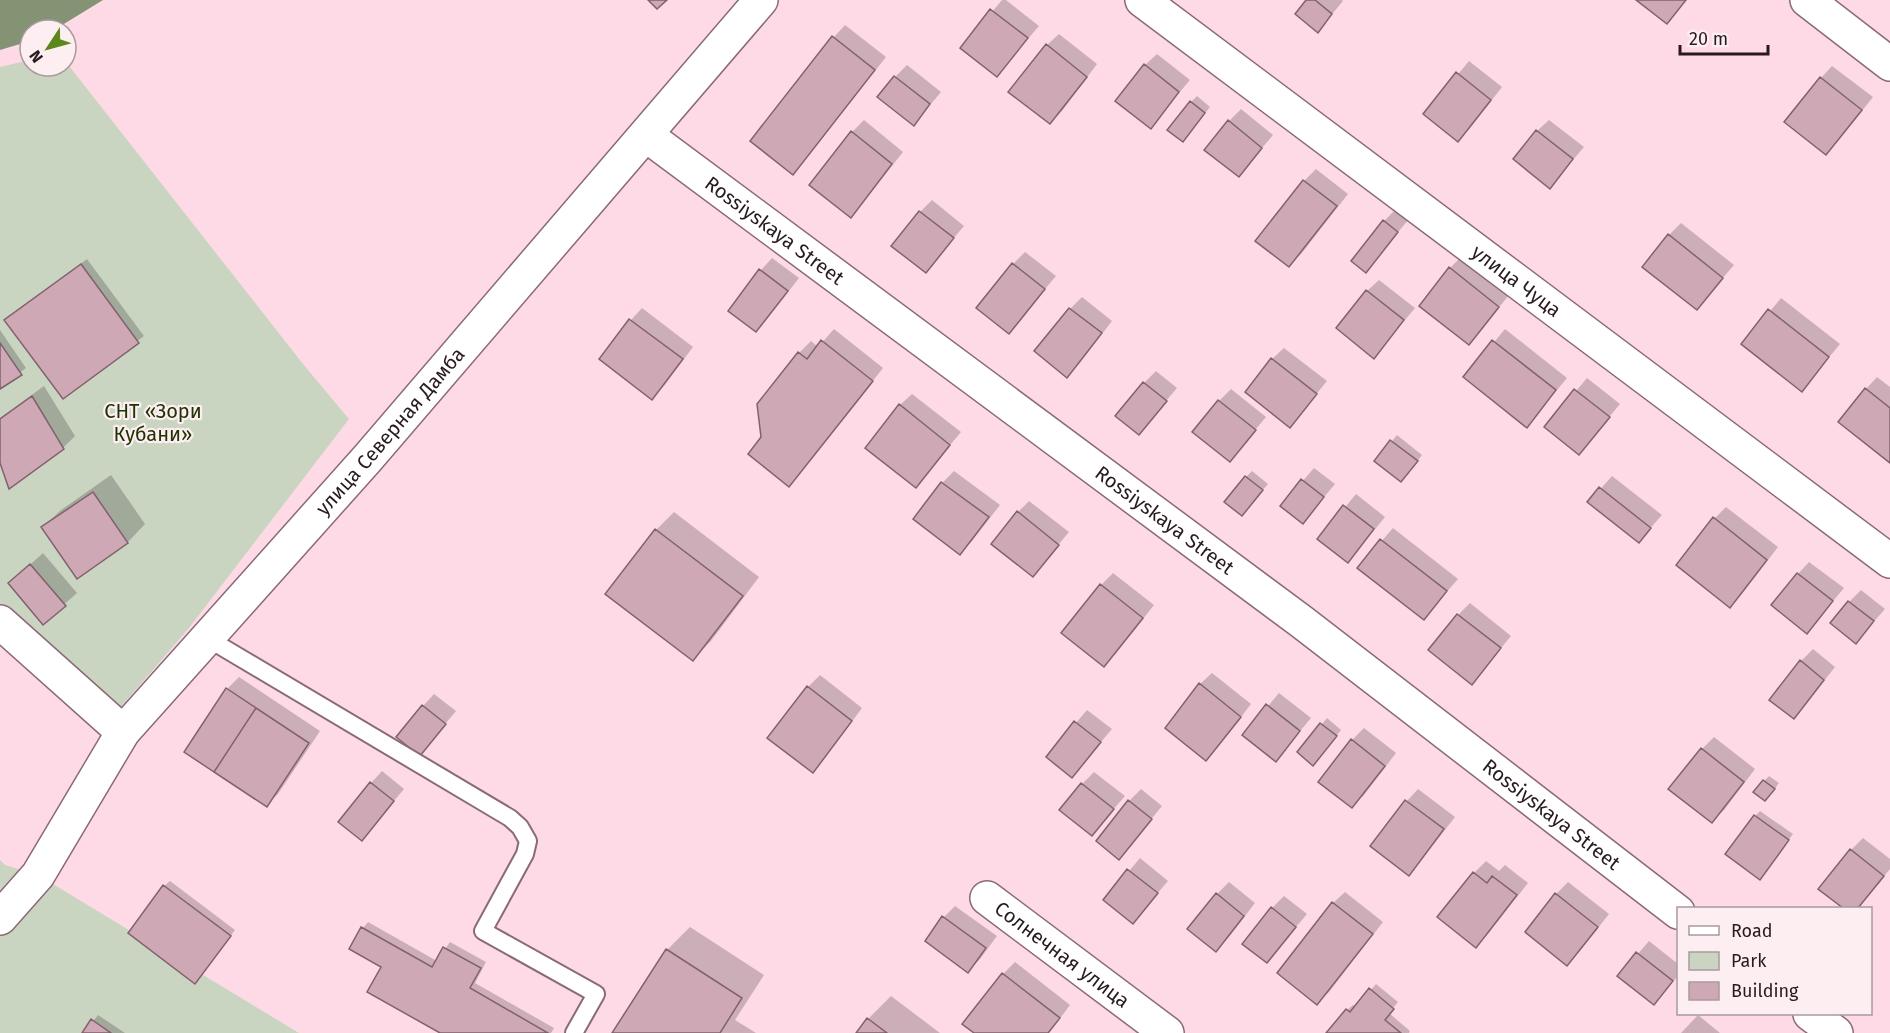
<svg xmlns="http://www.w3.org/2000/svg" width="1890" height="1033" viewBox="0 0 1890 1033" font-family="'Fira Sans',sans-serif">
<rect width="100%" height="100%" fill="#fedae6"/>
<path fill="#cad5c1" d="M 30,60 L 30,66 L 66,66 L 66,62 L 303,364 L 349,419 L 189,628 L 120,708 L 0,633 L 0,67 Z
M 0,860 L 5,865 L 38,875 L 299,1033 L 0,1033 Z"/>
<path fill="#839374" d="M 0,0 L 103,0 L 54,30 L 30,30 L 30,41 L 0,50 Z"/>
<path fill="#0003" d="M 1002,0 L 1006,0 L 1039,26 L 997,75 L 962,48 Z
M 1308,0 L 1342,0 L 1343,1 L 1318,31 Z
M 845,25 L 886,57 L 804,161 L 793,173 L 752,141 L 834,37 Z
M 1059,34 L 1097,64 L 1062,111 L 1050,122 L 1047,45 Z
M 1157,54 L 1190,80 L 1150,127 L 1145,65 Z
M 1469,61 L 1502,87 L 1470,128 L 1458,140 L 1425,114 Z
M 907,65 L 941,92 L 914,124 L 895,77 Z
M 1832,66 L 1873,97 L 1838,141 L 1826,153 L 1821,78 Z
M 1197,96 L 1210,107 L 1188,135 L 1191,102 Z
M 1241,109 L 1273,135 L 1239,175 L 1229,121 Z
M 864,120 L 903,152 L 862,204 L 851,216 L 852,132 Z
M 1549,120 L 1584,147 L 1550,187 L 1537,131 Z
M 1316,169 L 1348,194 L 1301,254 L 1289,265 L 1257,240 L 1304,181 Z
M 932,200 L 964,226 L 926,271 L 920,212 Z
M 1396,209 L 1409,219 L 1365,271 L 1384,221 Z
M 1681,223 L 1734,265 L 1697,308 L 1669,235 Z
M 1025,252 L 1056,276 L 1009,332 L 1013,264 Z
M 1462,256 L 1510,294 L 1469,343 L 1450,268 Z
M 772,258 L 799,278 L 768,318 L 756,330 L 730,310 L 761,270 Z
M 87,259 L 144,336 L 63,397 L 12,315 Z
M 1379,280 L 1415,308 L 1374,357 L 1367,291 Z
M 1082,297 L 1112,321 L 1079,364 L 1067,376 L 1036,351 L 1070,309 Z
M 1781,298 L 1840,344 L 1802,390 L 1743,344 Z
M 642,308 L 693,347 L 664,386 L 652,398 L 631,320 Z
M 834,329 L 883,368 L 800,473 L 789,485 L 763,438 L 799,353 L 811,341 L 818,347 Z
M 1505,329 L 1567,378 L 1527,426 L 1465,377 Z
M 0,330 L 26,368 L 0,388 Z
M 1284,348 L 1327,381 L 1290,426 L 1272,359 Z
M 1156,371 L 1177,388 L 1139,433 L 1144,383 Z
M 1877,377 L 1890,387 L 1890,461 L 1866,389 Z
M 1587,378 L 1620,404 L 1579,453 L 1546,427 Z
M 44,386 L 75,436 L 63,448 L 10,487 L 0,459 L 0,418 Z
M 1231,389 L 1266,417 L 1230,460 L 1219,401 Z
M 912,394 L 961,432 L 916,486 L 900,405 Z
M 1397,435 L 1422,455 L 1407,475 L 1376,461 Z
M 1314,468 L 1335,484 L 1303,522 L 1282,505 Z
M 954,471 L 1000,505 L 972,541 L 960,553 L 915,519 L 942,483 Z
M 1252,471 L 1268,484 L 1242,514 L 1246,477 Z
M 111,475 L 145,524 L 128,542 L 77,577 L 43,527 L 61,510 Z
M 1612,476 L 1662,515 L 1639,541 L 1589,502 Z
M 1356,494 L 1385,517 L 1359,549 L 1348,561 L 1319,539 Z
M 1029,501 L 1069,532 L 1033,575 L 1018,512 Z
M 1726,507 L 1778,547 L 1742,594 L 1730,606 L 1715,518 Z
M 674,512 L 759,577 L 711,641 L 693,659 L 656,530 Z
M 1393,528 L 1458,579 L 1424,618 L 1359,567 Z
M 43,553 L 77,593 L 43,623 L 10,583 Z
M 1809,562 L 1844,588 L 1807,632 L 1798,574 Z
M 1113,573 L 1154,605 L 1116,653 L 1104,665 L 1063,633 L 1101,585 Z
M 1861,590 L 1885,609 L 1856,642 L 1849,602 Z
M 1470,603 L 1511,636 L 1472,683 L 1458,615 Z
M 1813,649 L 1835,667 L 1805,705 L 1794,717 L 1801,661 Z
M 1212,673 L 1251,704 L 1218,747 L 1206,759 L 1200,684 Z
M 820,675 L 862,708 L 824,759 L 813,771 L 808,687 Z
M 239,677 L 320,731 L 278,794 L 266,805 L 227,689 Z
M 1279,693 L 1311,718 L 1276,760 L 1244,735 Z
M 434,694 L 456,711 L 420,754 L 423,706 Z
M 1087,710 L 1112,729 L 1072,776 L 1048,756 Z
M 1327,718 L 1341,730 L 1319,758 L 1299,752 Z
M 1364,728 L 1396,753 L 1364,795 L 1352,806 L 1352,740 Z
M 1714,737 L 1755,769 L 1724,810 L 1712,821 L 1671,789 L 1702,749 Z
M 382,771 L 404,789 L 362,839 L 371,783 Z
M 1094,772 L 1125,796 L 1092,834 L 1082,784 Z
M 1769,776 L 1779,783 L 1771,794 L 1764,781 Z
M 1141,789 L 1162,806 L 1119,858 L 1098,841 L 1129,801 Z
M 1418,789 L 1455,817 L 1420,862 L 1408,874 L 1372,846 L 1407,801 Z
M 1760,811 L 1793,834 L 1765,872 L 1755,816 Z
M 1863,838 L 1890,859 L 1890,869 L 1858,908 L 1845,908 L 1820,889 L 1851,850 Z
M 1140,858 L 1168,881 L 1133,922 L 1105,900 Z
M 1486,861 L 1499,871 L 1505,865 L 1528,883 L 1488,934 L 1476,946 L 1474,873 Z
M 170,881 L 235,930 L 200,976 L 164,886 Z
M 1229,882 L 1255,903 L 1228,938 L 1216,950 L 1217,894 Z
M 1568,882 L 1609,914 L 1579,952 L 1567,964 L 1527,932 L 1556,894 Z
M 1345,892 L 1383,922 L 1329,992 L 1317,1003 L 1333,903 Z
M 1284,896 L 1307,914 L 1267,961 L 1272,908 Z
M 955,906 L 997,936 L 980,959 L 968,971 L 944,917 Z
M 368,922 L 437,961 L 450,942 L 486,962 L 475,983 L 554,1028 L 551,1033 L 443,1033 L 383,966 L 351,948 L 363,928 Z
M 690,927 L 764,975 L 735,1020 L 756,1033 L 614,1033 L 667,950 Z
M 1649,941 L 1678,964 L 1678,976 L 1654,1003 L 1619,976 Z
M 1015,962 L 1070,1005 L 1049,1033 L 976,1033 L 964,1024 L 1003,974 Z
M 1376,984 L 1398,1002 L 1389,1013 L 1410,1031 L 1409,1033 L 1328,1033 L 1347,1010 L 1353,1005 L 1356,1007 Z
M 891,996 L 940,1033 L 858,1033 L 868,1019 Z
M 98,1015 L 125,1033 L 84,1033 Z
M 1698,1015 L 1720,1033 L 1681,1033 Z"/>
<path fill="#cfa8b6" stroke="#81616c" stroke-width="1.5" d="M 648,0 L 667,0 L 657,9 Z
M 1306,0 L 1315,0 L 1332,14 L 1318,33 L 1295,14 Z
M 1636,0 L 1686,0 L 1667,24 Z
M 990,9 L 1028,38 L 997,77 L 960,48 Z
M 832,36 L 875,70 L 793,175 L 750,141 Z
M 1046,44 L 1087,77 L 1050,124 L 1008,92 Z
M 1144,64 L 1179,92 L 1151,129 L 1115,101 Z
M 1456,72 L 1491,100 L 1458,142 L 1423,114 Z
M 894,76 L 930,104 L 914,126 L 877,97 Z
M 1820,77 L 1862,110 L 1826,155 L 1784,122 Z
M 1190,101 L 1205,113 L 1183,142 L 1167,130 Z
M 1228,120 L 1262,148 L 1239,177 L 1204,150 Z
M 1536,130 L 1573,159 L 1550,189 L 1513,159 Z
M 851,131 L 892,164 L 851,218 L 809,185 Z
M 1303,180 L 1337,206 L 1289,267 L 1255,241 Z
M 919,211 L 954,238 L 926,273 L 891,246 Z
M 1383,220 L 1398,232 L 1366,273 L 1351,261 Z
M 1668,234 L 1723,278 L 1697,310 L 1642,267 Z
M 1012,263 L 1045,289 L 1009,334 L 976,308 Z
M 81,264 L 139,343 L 63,399 L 4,320 Z
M 1449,267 L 1499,307 L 1469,345 L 1419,306 Z
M 759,269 L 788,291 L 756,332 L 728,311 Z
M 1366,290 L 1404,320 L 1374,359 L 1336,328 Z
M 1069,308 L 1102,333 L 1067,378 L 1034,351 Z
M 1768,309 L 1829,357 L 1802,392 L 1741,344 Z
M 629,319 L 683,359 L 652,400 L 599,359 Z
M 821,340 L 873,381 L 789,487 L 748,454 L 761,437 L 757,404 L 798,352 L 807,359 Z
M 1492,340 L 1556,390 L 1527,428 L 1463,377 Z
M 0,343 L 22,375 L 0,389 Z
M 1271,358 L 1317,394 L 1290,428 L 1245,392 Z
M 1143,382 L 1167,401 L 1139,435 L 1115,416 Z
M 1865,388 L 1890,408 L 1890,463 L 1838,422 Z
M 1574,389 L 1610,417 L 1579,455 L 1544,427 Z
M 32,396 L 64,449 L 9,489 L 0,463 L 0,419 Z
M 1218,400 L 1256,430 L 1230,462 L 1192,432 Z
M 899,404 L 950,445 L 916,488 L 865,448 Z
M 1390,440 L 1418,461 L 1401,482 L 1374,461 Z
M 1245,476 L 1263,490 L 1242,516 L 1224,502 Z
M 1301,479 L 1324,497 L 1303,524 L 1280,506 Z
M 941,482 L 989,517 L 960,555 L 913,519 Z
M 1599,487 L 1651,528 L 1639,543 L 1587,502 Z
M 93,492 L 128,543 L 77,579 L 41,527 Z
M 1343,505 L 1374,529 L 1348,563 L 1317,539 Z
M 1017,511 L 1059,545 L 1033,577 L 991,544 Z
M 1713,517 L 1767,560 L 1730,608 L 1676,565 Z
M 655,529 L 743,596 L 693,661 L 605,594 Z
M 1380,539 L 1447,591 L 1424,620 L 1357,568 Z
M 30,564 L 66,606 L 43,625 L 8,583 Z
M 1797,573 L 1833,601 L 1807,634 L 1771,605 Z
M 1100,584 L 1143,618 L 1104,667 L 1061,633 Z
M 1848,601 L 1874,621 L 1856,644 L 1830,623 Z
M 1457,614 L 1501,648 L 1472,685 L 1428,650 Z
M 1800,660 L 1824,680 L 1794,719 L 1769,700 Z
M 1199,683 L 1241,717 L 1206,761 L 1165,728 Z
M 807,686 L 852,721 L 813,773 L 767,738 Z
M 226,688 L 256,708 L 214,772 L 184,752 Z
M 1266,704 L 1300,731 L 1276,762 L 1242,735 Z
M 422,705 L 446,724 L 420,756 L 396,737 Z
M 256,708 L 309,743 L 267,807 L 214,772 Z
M 1074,721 L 1101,742 L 1072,778 L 1046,757 Z
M 1320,723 L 1337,736 L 1313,766 L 1297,752 Z
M 1351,739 L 1385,766 L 1352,808 L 1318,782 Z
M 1701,748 L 1744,782 L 1712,823 L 1668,789 Z
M 1763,780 L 1775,789 L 1765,801 L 1753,792 Z
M 370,782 L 394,801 L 362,841 L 338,822 Z
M 1081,783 L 1114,809 L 1092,836 L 1059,810 Z
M 1128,800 L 1152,819 L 1119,860 L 1096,841 Z
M 1405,800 L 1444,829 L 1409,876 L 1370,846 Z
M 1754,815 L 1789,840 L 1760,880 L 1725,854 Z
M 1850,849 L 1884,876 L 1858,908 L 1843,908 L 1818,889 Z
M 1127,869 L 1158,893 L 1133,924 L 1103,900 Z
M 1473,872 L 1487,883 L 1492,876 L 1517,895 L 1476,948 L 1437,917 Z
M 163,885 L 231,936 L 195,984 L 128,933 Z
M 1216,893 L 1244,916 L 1216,952 L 1187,929 Z
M 1555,893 L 1598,927 L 1567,966 L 1525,932 Z
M 1332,902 L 1373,934 L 1317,1005 L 1277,973 Z
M 1271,907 L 1296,927 L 1267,963 L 1242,944 Z
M 942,916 L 986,948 L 968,973 L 925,941 Z
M 361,927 L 432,967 L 443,947 L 481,968 L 470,988 L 548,1033 L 440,1033 L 367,992 L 381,967 L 349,949 Z
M 666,949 L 742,998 L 720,1033 L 612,1033 Z
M 1636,952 L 1673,981 L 1654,1005 L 1617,976 Z
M 1002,973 L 1060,1018 L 1048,1033 L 974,1033 L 962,1024 Z
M 1369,988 L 1394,1009 L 1385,1020 L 1401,1033 L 1326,1033 L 1346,1009 L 1350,1012 Z
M 867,1018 L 887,1033 L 856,1033 Z
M 91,1019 L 111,1033 L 82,1033 Z"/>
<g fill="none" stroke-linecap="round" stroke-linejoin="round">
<g stroke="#8a6a75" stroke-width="20">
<path id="service" d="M 207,638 L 510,818 L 520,827 L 528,841 L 525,854 L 483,931 L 596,994 L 574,1033"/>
</g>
<g stroke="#8a6a75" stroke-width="36">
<g id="minor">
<path d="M 1807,0 L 1890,64"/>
<path id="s1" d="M 646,135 L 1302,622 L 1678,912"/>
<path d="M 0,622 L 123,732"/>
<path id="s2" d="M 987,898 L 1167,1033"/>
<path d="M 1810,1014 L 1836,1033"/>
</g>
</g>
<g stroke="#8a6a75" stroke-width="36">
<g id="tertiary">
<path id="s3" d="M 1142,0 L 1890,561"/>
<path id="s4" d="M 0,918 L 38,875 L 123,732 L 367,459 L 761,0"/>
</g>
</g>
<use href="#service" stroke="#fff" stroke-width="16"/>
<use href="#minor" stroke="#fff" stroke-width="33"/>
<use href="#tertiary" stroke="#fff" stroke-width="33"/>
</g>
<g text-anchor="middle" stroke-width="4.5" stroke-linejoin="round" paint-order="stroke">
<g font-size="20" fill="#281b1f" stroke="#fdeef2">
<text dy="7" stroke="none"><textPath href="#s1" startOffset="160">Rossiyskaya Street</textPath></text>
<text dy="7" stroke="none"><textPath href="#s3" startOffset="468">улица Чуца</textPath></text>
<text dy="7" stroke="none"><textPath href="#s4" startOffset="626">улица Северная Дамба</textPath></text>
<text dy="7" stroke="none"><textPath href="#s1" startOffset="646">Rossiyskaya Street</textPath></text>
<text dy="7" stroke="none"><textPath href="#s1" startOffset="1132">Rossiyskaya Street</textPath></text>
<text dy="7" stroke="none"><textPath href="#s2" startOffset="94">Солнечная улица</textPath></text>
</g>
<g font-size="20" fill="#203402" stroke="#fdeef2">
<text x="153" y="418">СНТ «Зори<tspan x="153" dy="23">Кубани»</tspan></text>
</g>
</g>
<rect x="1677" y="907" width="195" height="108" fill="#fdeef2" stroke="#a89a9e" stroke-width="1.5"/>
<rect x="1689" y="926" width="30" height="9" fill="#ffffff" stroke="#a89a9e" stroke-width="1.5"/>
<text x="1731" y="937" font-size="18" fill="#281b1f">Road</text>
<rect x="1689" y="952" width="30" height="18" fill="#cad5c1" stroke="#a89a9e" stroke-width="1.5"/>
<text x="1731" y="967" font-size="18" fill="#281b1f">Park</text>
<rect x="1689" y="982" width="30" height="18" fill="#cfa8b6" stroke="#a89a9e" stroke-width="1.5"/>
<text x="1731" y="997" font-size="18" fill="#281b1f">Building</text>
<g transform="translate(48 48) rotate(234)"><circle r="28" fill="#fdeef2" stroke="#a89a9e" stroke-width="1.5"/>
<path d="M0-4.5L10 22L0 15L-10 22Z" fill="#5b8819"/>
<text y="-9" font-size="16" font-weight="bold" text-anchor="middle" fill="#281b1f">N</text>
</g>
<path d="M1680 45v9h88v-9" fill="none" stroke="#281b1f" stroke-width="3"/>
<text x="1689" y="45" font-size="18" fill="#281b1f" stroke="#fdeef2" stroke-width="4.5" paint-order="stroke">20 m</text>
</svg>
